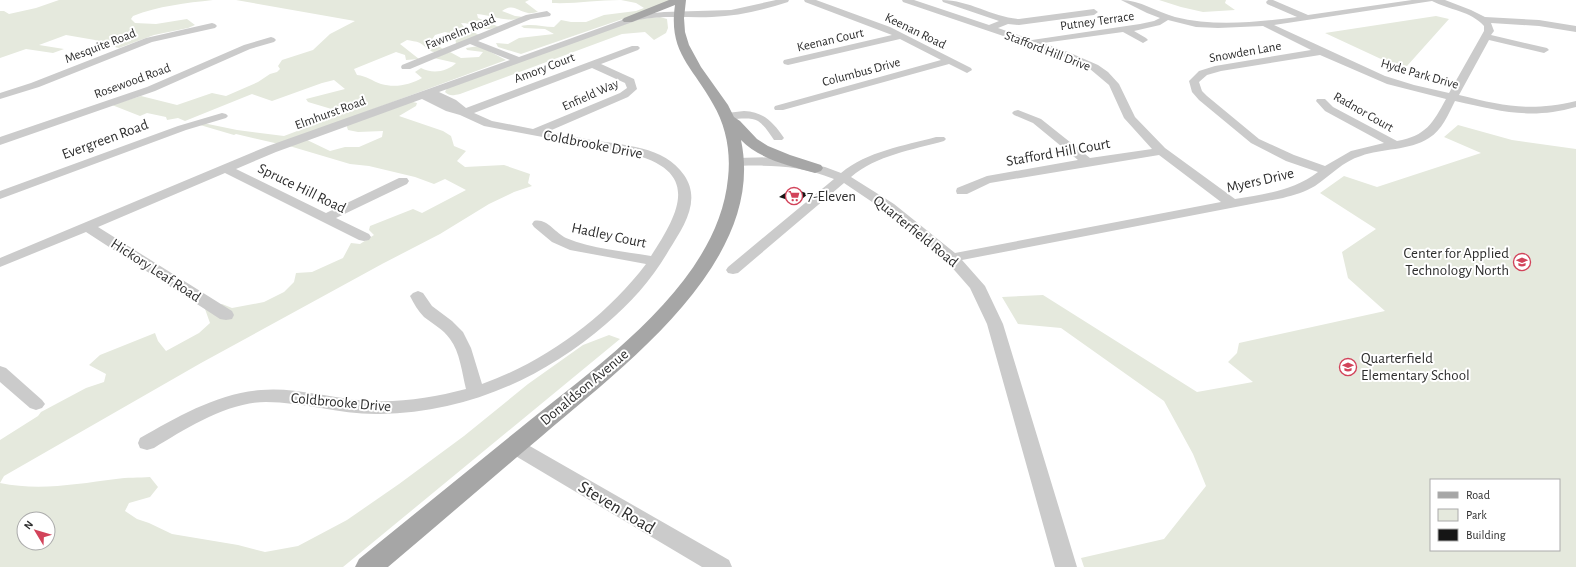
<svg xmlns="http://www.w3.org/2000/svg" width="1576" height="567" viewBox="0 0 1576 567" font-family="'Alegreya Sans',sans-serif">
<rect width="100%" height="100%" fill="#fff"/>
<path fill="#e5e9dd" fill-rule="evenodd" d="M 59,0 L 213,0 C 186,3 158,6 133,16 L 131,19 L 135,23 L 156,24 L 187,19 L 195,25 L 188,28 L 154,35 L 119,48 L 102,44 L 95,40 L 66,35 L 39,45 L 64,49 L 53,53 L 26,49 L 0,58 L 0,11 L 4,11 L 9,14 L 36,8 Z
M 236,0 L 529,0 L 525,2 L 538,12 C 535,12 531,14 528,13 C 517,11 514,3 502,11 L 515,16 L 524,17 C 508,24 493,15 477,14 L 478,18 L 499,27 C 482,33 477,23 461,23 L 464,27 L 479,35 L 459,43 L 456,43 L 454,34 L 445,32 L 435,35 L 431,41 L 443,49 C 430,56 430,49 420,43 C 416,41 411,41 407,40 L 400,44 L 419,59 L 406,60 L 405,55 L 396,52 L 354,69 L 357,75 C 367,76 372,81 381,84 C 395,88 410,85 422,78 L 415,72 L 421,68 C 432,74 447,72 456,63 L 434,58 L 450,52 L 461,58 L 479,57 L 483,52 L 467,50 L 466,48 L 479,46 L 506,60 L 279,144 L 236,134 L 234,135 L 200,125 L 203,123 L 237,130 L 284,136 L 345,113 L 308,102 L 306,99 L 345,89 L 334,80 L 322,83 L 272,101 L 252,94 L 185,121 L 178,118 L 167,120 L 166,117 L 147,113 L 140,116 L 112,105 L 141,96 L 177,105 L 212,93 L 226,96 L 258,82 L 270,74 L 277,72 L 280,69 L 278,66 L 282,60 L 313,50 L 330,34 L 355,21 Z
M 552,0 L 620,0 C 597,0 575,4 552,3 Z
M 621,0 L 670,0 L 666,4 L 521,54 L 498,47 L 496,43 L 508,44 L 519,38 L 554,34 L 545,29 L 524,28 L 521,26 C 533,23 542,27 554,27 L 561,20 L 571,22 L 586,22 L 604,15 L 636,11 L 644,8 L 636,3 Z
M 1159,0 L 1226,0 L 1225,3 L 1235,10 L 1203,12 L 1181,7 Z
M 1436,16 L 1449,19 L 1407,66 L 1381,59 L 1325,33 Z
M 660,17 L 667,19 L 668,28 L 666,33 L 654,40 L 645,32 L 622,34 L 460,94 C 454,95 450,97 445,92 L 447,88 L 616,27 L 640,19 Z
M 409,101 L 417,103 L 416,106 L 399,116 L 443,131 L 451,136 L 454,146 L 466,151 L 457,161 L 465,167 L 504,165 L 530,174 L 528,183 L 532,186 L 514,192 L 489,204 L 440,234 L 382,264 L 201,363 L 4,476 L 0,483 L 0,440 L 38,416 L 41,412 L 86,388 L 104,382 L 106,374 L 89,365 L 100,355 L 155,333 L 158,341 L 166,351 L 199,333 L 210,323 L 205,309 L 222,304 L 232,308 L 264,302 L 284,292 L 294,282 L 296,273 L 312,272 L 343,258 L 351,243 L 360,244 L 374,235 L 369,230 L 370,226 L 413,209 L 422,213 L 466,190 L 445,179 L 434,184 L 415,177 L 369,166 L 350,164 L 286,145 L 305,139 L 330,151 L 345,147 L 359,147 L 382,137 L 383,131 L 358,132 L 348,130 L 346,124 Z
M 1458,125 L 1512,140 L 1576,149 L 1576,567 L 1084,567 L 1081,558 L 1164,539 L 1206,486 L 1193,454 L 1164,401 L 1061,328 L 1018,324 L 1002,297 L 1043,295 L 1197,392 L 1253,382 L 1228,362 L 1237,353 L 1239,343 L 1385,311 L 1348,278 L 1342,252 L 1376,229 L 1320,193 L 1344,176 L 1377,187 L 1481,153 L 1444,137 ZM 1431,480 L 1559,480 L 1559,550 L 1431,550 Z
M 609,335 L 620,339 L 343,567 L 0,567 L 0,483 C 39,491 77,484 116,479 C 127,477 139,478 150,477 L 158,487 L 150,497 L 129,503 L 125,511 L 137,519 L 149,523 L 172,534 L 238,545 L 265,552 L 298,546 L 347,520 L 399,484 L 464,436 L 528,384 L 583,345 ZM 24,519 L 48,519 L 48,543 L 24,543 Z"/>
<path fill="#151515" d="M 793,188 L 808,194 L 797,203 L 779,197 Z"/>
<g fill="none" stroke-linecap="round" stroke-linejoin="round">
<path fill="#cbcbcb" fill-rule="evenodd" d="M 776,0 L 789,0 L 788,2 C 763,10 738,16 712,17 C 687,18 663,15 638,20 L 439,92 L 456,100 L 466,108 L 632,46 L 638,46 L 640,48 L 638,50 L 601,64 L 634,79 L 637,89 L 628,97 L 547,132 C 562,134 577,137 591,140 C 622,145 665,146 684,175 C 702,201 683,227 669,250 C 653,278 631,303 606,324 C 542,379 465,413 380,414 C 342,415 304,402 266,402 C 228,402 185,429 154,448 L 147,450 L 140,448 L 138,443 L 140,438 C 177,417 218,393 261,390 C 292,387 327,397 358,400 C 395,404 431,398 466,389 C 462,373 460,352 450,339 C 443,329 433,324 424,317 C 418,311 414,304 410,296 L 413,293 L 418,291 L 423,293 L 432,306 L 452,321 L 463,332 L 471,348 L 482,384 C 546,361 605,318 646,264 L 570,250 L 552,242 L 534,227 L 532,224 L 534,221 C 547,218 555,233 566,238 C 592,249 623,251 651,256 C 682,209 700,170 628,153 L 484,126 L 460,115 L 446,111 L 422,99 L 276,152 L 236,169 L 326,213 L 399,178 L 407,178 L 409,181 L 407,184 L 336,218 L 369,234 L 371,237 L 369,240 L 364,241 L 359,240 L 225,173 L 98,227 L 232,311 L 234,315 L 232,319 L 226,320 L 220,319 L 86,232 L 0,267 L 0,258 L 268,146 L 510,60 L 470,44 L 410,69 L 402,69 L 401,67 L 402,65 L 526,15 L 547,11 L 551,14 L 550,16 L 531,19 L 478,41 L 519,57 L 636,15 L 664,12 L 731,10 ZM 592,68 L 625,83 L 627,88 L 620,93 L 533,129 L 492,121 L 474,113 Z
M 804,0 L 816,0 L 890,27 L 971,68 L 972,70 L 967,73 L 949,64 L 783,110 L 775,110 L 774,108 L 775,106 L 941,60 L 900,39 L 788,65 L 784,64 L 783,62 L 784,60 L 892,35 L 805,2 Z
M 902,0 L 914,0 L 989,25 L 999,21 L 943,2 L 942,0 C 969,0 992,17 1019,19 L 1094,9 L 1098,12 L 1094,15 L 1019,25 L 1008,24 L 998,28 L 1032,40 L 1140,24 L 1154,21 L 1160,18 L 1147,13 L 1121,0 C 1140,0 1157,12 1175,17 C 1215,27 1257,22 1297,17 L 1267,4 L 1266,2 L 1268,0 L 1273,0 L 1308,15 L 1412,0 L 1445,0 L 1471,10 L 1485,17 L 1539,20 L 1576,26 L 1576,32 L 1539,26 L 1491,23 L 1494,31 L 1491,35 L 1547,48 L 1549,50 L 1544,53 L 1489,40 L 1459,95 C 1504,106 1529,112 1576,101 L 1576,107 C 1530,120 1500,111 1455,101 C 1448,115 1442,130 1429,138 C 1409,151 1382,148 1361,156 C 1343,161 1330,176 1315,186 C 1305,192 1294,195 1283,198 L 962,260 L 985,286 L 1003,324 L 1077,567 L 1055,567 L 987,324 L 970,288 L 942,256 L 884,210 L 844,183 L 738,273 L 733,274 L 728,273 L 726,270 L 728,267 L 834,179 C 799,165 773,165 737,166 L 733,165 L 731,162 L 733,159 L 737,158 L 777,157 L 825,167 L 841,173 C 868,151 903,146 936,137 L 944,137 L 946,139 L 944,141 C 912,150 877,155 851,177 L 894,204 L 955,253 L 1221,202 L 1159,155 L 990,183 L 967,194 L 957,194 L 956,191 L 957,188 L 987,176 L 1078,160 L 1033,123 L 1014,115 L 1012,113 L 1014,111 L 1018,110 L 1041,119 L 1090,158 L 1152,149 L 1124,118 L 1109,85 L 1090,69 L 1062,56 L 903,2 ZM 1432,1 C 1449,10 1471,11 1484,26 L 1484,31 L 1449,93 L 1414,85 L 1385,76 L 1274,25 ZM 1168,20 L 1196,27 L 1218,28 L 1263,26 L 1311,50 L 1215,66 L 1199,71 L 1189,81 L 1192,92 L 1199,100 L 1251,143 L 1286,161 L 1318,172 C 1293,191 1264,194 1235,199 L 1165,148 L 1135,117 L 1119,84 L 1108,72 L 1098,65 L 1068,52 L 1043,43 L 1123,32 L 1143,43 L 1148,40 L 1146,38 L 1134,31 L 1160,25 ZM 1320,55 L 1387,84 L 1446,99 C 1433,123 1426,136 1397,141 L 1333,107 L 1325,99 L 1317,99 L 1316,101 L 1325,111 L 1384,143 L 1351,151 L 1325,166 L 1294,155 L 1259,139 L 1207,96 L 1202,91 L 1199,82 L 1207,75 L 1221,71 Z
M 212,23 L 215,24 L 217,26 L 215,28 L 152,42 L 39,87 L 0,99 L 0,93 L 31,83 L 146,38 Z
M 271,37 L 274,38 L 276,40 L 274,42 L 250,49 L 155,91 L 0,145 L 0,137 L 147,87 L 244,45 Z
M 744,111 C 764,112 773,122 784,138 L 782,140 L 774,140 C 769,133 765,126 758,121 C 747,115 727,123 721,116 L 727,113 Z
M 222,113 L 226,114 L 228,116 L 226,118 L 186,130 L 0,199 L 0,191 L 178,126 Z
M 0,366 L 6,368 L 42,400 L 45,404 L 42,408 L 36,410 L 30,408 L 0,382 Z
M 514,439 L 521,441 L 729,560 L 732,567 L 702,567 L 507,451 L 505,446 L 507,441 Z"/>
<path fill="#a6a6a6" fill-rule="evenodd" d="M 669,0 L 686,0 L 684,18 L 685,32 L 689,45 L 701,67 L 728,105 L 734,117 L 740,121 L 757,139 L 768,146 L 790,155 L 821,165 L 823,168 L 821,171 L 815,173 C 790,166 759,159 741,140 C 767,262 623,366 542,436 C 491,479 440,523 388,567 L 355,567 L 359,559 C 412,516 465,473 518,430 C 595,367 718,285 728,178 C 731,152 726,126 713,104 C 693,67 668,53 675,5 L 632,22 L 624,22 L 622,20 L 624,18 Z"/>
</g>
<defs>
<g id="supermarket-ring" transform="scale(0.9)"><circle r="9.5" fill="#fff" stroke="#d2435a" stroke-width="1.5"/><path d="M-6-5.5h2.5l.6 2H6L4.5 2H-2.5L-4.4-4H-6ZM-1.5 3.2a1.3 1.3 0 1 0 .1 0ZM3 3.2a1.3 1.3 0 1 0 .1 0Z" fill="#d2435a"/></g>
<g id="school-ring" transform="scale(0.9)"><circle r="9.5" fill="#fff" stroke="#d2435a" stroke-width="1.5"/><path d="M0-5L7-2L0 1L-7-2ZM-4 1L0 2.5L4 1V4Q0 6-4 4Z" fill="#d2435a"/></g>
</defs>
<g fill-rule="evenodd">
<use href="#supermarket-ring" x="794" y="196"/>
<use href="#school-ring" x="1522" y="262"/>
<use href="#school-ring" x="1348" y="367"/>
</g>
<g text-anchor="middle" stroke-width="4" stroke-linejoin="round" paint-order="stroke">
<g font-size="13" fill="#2e2e2e" stroke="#fff">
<text transform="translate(1097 20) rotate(-8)" y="5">Putney Terrace</text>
<text transform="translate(916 30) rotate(26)" y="5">Keenan Road</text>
<text transform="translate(460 31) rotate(-22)" y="5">Fawnelm Road</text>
<text transform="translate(830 39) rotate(-13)" y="5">Keenan Court</text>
<text transform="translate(100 45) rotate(-21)" y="5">Mesquite Road</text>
<text transform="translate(1048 50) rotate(21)" y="5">Stafford Hill Drive</text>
<text transform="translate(1245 51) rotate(-10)" y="5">Snowden Lane</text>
<text transform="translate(544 67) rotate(-21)" y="5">Amory Court</text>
<text transform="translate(861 71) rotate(-15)" y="5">Columbus Drive</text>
<text transform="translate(1420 73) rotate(16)" y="5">Hyde Park Drive</text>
<text transform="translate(132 80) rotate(-20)" y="5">Rosewood Road</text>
<text transform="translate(590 94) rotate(-24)" y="5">Enfield Way</text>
<text transform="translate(1364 111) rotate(30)" y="5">Radnor Court</text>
<text transform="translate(330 112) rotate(-20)" y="5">Elmhurst Road</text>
</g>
<g font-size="15" fill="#2e2e2e" stroke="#fff">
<text transform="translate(105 139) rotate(-20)" y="5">Evergreen Road</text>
<text transform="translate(593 144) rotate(11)" y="5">Coldbrooke Drive</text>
<text transform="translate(1058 152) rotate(-10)" y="5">Stafford Hill Court</text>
<text transform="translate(1260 180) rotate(-13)" y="5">Myers Drive</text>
<text transform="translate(302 188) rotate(26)" y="5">Spruce Hill Road</text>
<text transform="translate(916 231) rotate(39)" y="5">Quarterfield Road</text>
<text transform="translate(609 235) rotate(12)" y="5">Hadley Court</text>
<text transform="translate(156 270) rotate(33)" y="5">Hickory Leaf Road</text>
<text transform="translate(584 387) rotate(-40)" y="5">Donaldson Avenue</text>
<text transform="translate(341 402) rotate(5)" y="5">Coldbrooke Drive</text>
</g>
<g font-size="15" fill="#2e2e2e" stroke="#fff" text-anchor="start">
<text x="807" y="201">7-Eleven</text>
<text x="1509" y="258" text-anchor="end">Center for Applied<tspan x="1509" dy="17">Technology North</tspan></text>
<text x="1361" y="363">Quarterfield<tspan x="1361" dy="17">Elementary School</tspan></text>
</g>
<g font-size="18" fill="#2e2e2e" stroke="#fff">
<text transform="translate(617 507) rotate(31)" y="6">Steven Road</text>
</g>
</g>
<rect x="1430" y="479" width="130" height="72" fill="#ffffff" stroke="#ababab"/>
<rect x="1438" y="492" width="20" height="6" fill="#a6a6a6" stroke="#ababab"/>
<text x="1466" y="499" font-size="12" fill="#2e2e2e">Road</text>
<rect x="1438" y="509" width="20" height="12" fill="#e5e9dd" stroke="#ababab"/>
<text x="1466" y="519" font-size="12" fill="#2e2e2e">Park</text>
<rect x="1438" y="529" width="20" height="12" fill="#151515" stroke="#ababab"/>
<text x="1466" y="539" font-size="12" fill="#2e2e2e">Building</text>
<g transform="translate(36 531) rotate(308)"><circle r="19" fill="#ffffff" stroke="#ababab"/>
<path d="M0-3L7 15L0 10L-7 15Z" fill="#d2435a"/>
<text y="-6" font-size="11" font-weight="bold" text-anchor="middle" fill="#2e2e2e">N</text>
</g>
</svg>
